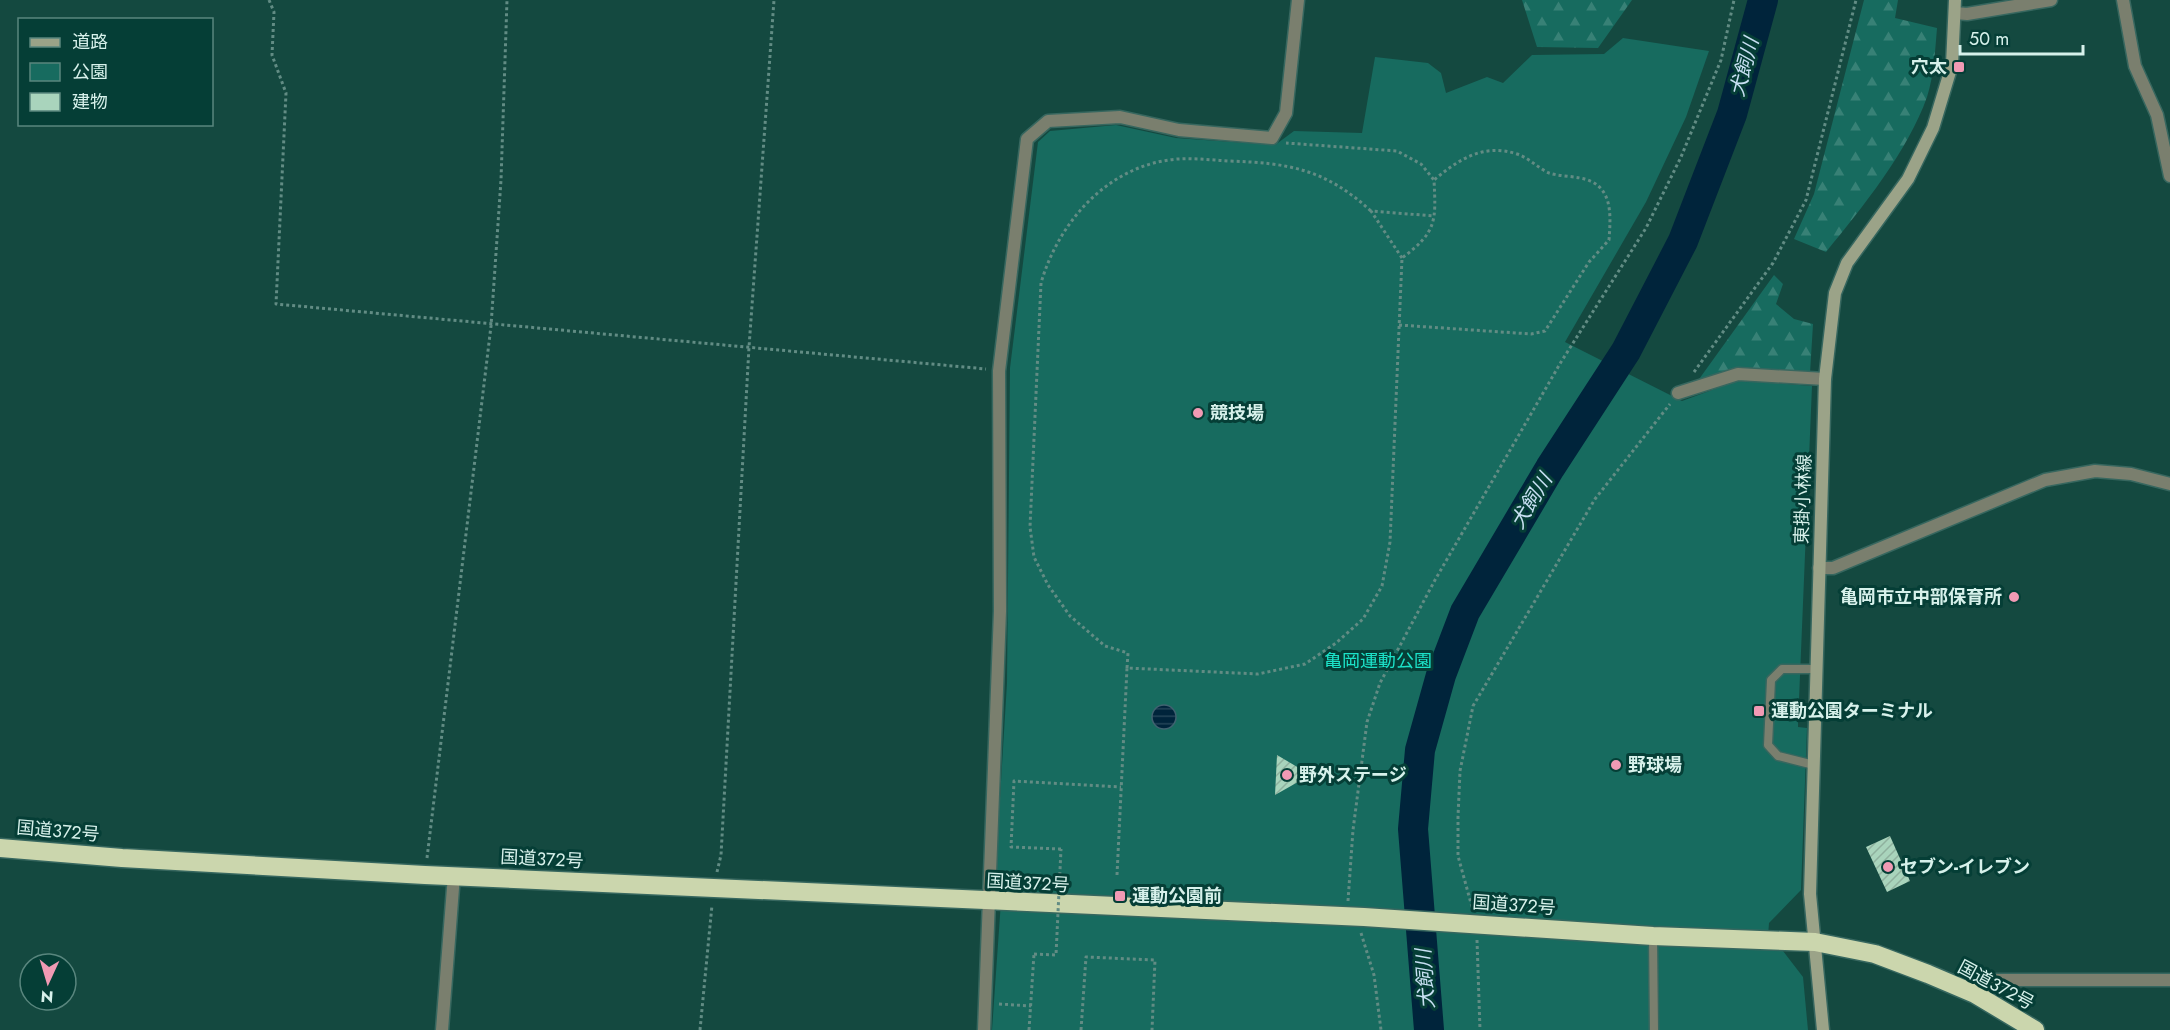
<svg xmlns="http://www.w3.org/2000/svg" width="2170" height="1030" viewBox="0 0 2170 1030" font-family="Jost,'Noto Sans JP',sans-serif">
<defs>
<pattern id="forest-firs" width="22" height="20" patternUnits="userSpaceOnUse" patternTransform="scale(1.5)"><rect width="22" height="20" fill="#176b5f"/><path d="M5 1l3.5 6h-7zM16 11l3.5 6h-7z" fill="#388176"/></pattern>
<pattern id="water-rules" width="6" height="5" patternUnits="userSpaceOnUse" patternTransform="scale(1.5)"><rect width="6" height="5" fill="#00243b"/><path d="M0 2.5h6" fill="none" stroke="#244458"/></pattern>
<pattern id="building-hatch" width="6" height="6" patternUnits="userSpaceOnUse" patternTransform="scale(1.5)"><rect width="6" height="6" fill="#a9d4bc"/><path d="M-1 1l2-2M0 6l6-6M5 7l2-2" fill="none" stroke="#8fb19e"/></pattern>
</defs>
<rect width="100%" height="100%" fill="#144940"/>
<path fill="url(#forest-firs)" d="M 1522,0 L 1632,0 L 1598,48 L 1537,47 Z
M 1864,0 L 1898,0 L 1895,18 L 1937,28 C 1935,51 1934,75 1927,97 C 1908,151 1862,208 1826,252 L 1794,239 L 1814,194 Z
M 1774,275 L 1783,284 L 1776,304 L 1794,319 L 1813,324 L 1810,373 L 1697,382 Z"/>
<path fill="#176b5f" d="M 1623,38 L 1709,51 L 1686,117 L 1646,202 L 1565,342 L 1682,401 L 1739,380 L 1812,386 L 1798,724 L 1798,727 L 1807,728 L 1801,890 L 1769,923 L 1767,950 L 1783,951 L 1803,977 L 1808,1030 L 992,1030 L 1002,887 L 995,880 L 1007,683 L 1010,368 L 1038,142 L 1050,131 L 1116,125 L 1176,138 L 1275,145 L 1294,131 L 1362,133 L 1375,57 L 1428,63 L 1441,73 L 1446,93 L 1487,77 L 1503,83 L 1532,55 L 1604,54 Z"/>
<path fill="url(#water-rules)" stroke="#406270" stroke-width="1.5" d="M1152 717a12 12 0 1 1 24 0a12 12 0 1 1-24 0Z"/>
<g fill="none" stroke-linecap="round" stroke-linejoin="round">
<path stroke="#00243b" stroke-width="30" d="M 1429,1030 L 1413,829 L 1420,750 L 1441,675 L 1465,612 L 1550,468 L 1626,351 L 1683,241 L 1732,114 L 1763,0"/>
</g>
<path fill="url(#building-hatch)" d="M 1277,755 L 1299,768 L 1298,782 L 1275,795 Z
M 1890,836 L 1910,881 L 1887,892 L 1866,847 Z"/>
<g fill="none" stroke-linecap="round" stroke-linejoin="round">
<g stroke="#37675f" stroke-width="11">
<path id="lane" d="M 1814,765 L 1778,756 L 1768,745 L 1771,680 L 1782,669 L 1816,669
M 1653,936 L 1654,1030"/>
</g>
<g stroke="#37675f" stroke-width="15">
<path id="street" d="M 2123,0 L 2135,66 L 2157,115 L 2170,176
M 1955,13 L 1967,14 L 2051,0
M 1678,393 L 1738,374 L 1825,379
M 1819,568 L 1833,568 L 2045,480 L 2095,471 L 2131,474 L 2170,484
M 1975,994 L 1995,980 L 2170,980
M 442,1030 L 454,875
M 984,1030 L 1000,611 L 999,371 L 1027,139 L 1048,121 L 1120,117 L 1179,130 L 1272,138 L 1286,113 L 1298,0"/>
</g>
<g stroke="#37675f" stroke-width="15">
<path id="secondary" d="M 1823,1030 L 1810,894 L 1825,379 L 1835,293 L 1847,263 L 1908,179 L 1933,128 L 1952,65 L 1955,0"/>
</g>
<g stroke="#37675f" stroke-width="21">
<path id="highway" d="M 0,848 L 122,858 L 425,875 L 1364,917 L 1653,936 L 1815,942 L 1875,954 L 1928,974 L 1975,994 L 2035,1030"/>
</g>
<path stroke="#628c84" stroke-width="3" stroke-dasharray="3 3" stroke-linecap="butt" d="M 269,0 L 274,12 L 272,55 L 286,93 L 276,304 L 986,369
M 1402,258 L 1371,211 L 1434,216
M 1399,325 L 1531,334 L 1545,331 L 1589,262 L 1609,240 C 1611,213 1613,184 1580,178 C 1570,176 1558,176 1549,173 C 1538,168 1529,158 1517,154 C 1484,143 1459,159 1434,180
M 1694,372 L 1773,263 L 1806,200 L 1856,0
M 1127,668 L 1128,653 L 1105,646 L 1070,616 L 1048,585 L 1034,557 L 1030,527 L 1041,283 C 1059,221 1109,164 1178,159 C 1195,158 1212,160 1229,161 C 1289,163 1325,169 1371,211
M 1061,849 L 1011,847 L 1014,781 L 1121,787
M 427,858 L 491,326 L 501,180 L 507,0
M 717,872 L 721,855 L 749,347 L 774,0
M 1117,875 L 1127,668 L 1258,674 L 1305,664 L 1336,643 L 1363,619 L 1382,586 L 1390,542 L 1402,258 C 1437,232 1436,221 1434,180 L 1421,164 L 1397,151 L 1286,143
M 1348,901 L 1353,830 L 1367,722 L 1380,683 L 1435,580 L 1561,362 L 1646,228 L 1681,157 L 1721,60 L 1734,0
M 1472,907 L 1458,856 L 1458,817 L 1460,771 L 1473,706 L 1595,499 L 1670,404
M 1361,933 L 1374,975 L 1381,1030
M 1477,940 L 1480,1030
M 999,1004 L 1031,1006
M 700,1030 L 712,905
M 1029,1030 L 1034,954
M 1081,1030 L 1086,957 L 1155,960 L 1152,1030"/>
<use href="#lane" stroke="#7a7f6e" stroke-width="8"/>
<use href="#street" stroke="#7a7f6e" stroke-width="12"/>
<use href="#secondary" stroke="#9ba388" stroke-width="12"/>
<use href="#highway" stroke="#cbd6ad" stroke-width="18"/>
<path stroke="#628c84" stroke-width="3" stroke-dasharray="3 3" stroke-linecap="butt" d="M 1034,954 L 1056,955 L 1061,849"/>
</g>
<g fill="#f19ab4" stroke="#053e36" stroke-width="2">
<rect x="1953" y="61" width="12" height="12" rx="3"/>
<circle cx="1198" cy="413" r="6"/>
<circle cx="2014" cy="597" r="6"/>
<rect x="1753" y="705" width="12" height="12" rx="3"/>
<circle cx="1616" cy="765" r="6"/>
<circle cx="1287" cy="775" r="6"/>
<circle cx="1888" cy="867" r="6"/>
<rect x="1114" y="890" width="12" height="12" rx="3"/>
</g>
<g text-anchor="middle" stroke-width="6" stroke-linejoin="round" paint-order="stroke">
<g font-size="18" font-weight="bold" fill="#d7f1eb" stroke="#053e36" text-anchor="start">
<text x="1947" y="73" text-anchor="end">穴太</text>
<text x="1210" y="419">競技場</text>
<text x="2002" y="603" text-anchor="end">亀岡市立中部保育所</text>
<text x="1771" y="717">運動公園ターミナル</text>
<text x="1628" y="771">野球場</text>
<text x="1299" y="781">野外ステージ</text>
<text x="1900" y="873">セブン-イレブン</text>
<text x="1132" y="902">運動公園前</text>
</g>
<g font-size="18" fill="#d7f1eb" stroke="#053e36">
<text transform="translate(1803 499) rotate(-88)" y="6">東掛小林線</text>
<text transform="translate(58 831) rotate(5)" y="6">国道372号</text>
<text transform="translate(542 859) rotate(3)" y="6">国道372号</text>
<text transform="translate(1028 883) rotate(3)" y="6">国道372号</text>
<text transform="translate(1514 905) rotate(4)" y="6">国道372号</text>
<text transform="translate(1996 985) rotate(28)" y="6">国道372号</text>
</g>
<g font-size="18" fill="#1ce2c8" stroke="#053e36">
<text x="1378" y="667">亀岡運動公園</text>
</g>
<g font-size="20" font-style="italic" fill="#c8e0f3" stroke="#053e36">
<text transform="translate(1744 67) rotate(-75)" y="7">犬飼川</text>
<text transform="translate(1531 501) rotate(-59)" y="7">犬飼川</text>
<text transform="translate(1425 979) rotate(-94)" y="7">犬飼川</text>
</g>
</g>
<rect x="18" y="18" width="195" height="108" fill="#053e36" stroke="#59867e" stroke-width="1.5"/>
<rect x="30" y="38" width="30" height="9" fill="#9ba388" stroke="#59867e" stroke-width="1.5"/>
<text x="72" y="48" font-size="18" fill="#d7f1eb">道路</text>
<rect x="30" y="63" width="30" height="18" fill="#176b5f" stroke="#59867e" stroke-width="1.5"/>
<text x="72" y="78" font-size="18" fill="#d7f1eb">公園</text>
<rect x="30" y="93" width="30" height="18" fill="#a9d4bc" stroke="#59867e" stroke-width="1.5"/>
<text x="72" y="108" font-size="18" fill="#d7f1eb">建物</text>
<g transform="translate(48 982) rotate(184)"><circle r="28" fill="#053e36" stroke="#59867e" stroke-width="1.5"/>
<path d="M0-4.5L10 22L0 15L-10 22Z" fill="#f19ab4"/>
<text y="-9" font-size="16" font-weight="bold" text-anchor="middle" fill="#d7f1eb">N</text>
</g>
<path d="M1960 45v9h123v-9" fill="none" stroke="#d7f1eb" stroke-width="3"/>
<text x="1969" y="45" font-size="18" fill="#d7f1eb" stroke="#053e36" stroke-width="4.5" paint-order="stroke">50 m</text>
</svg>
